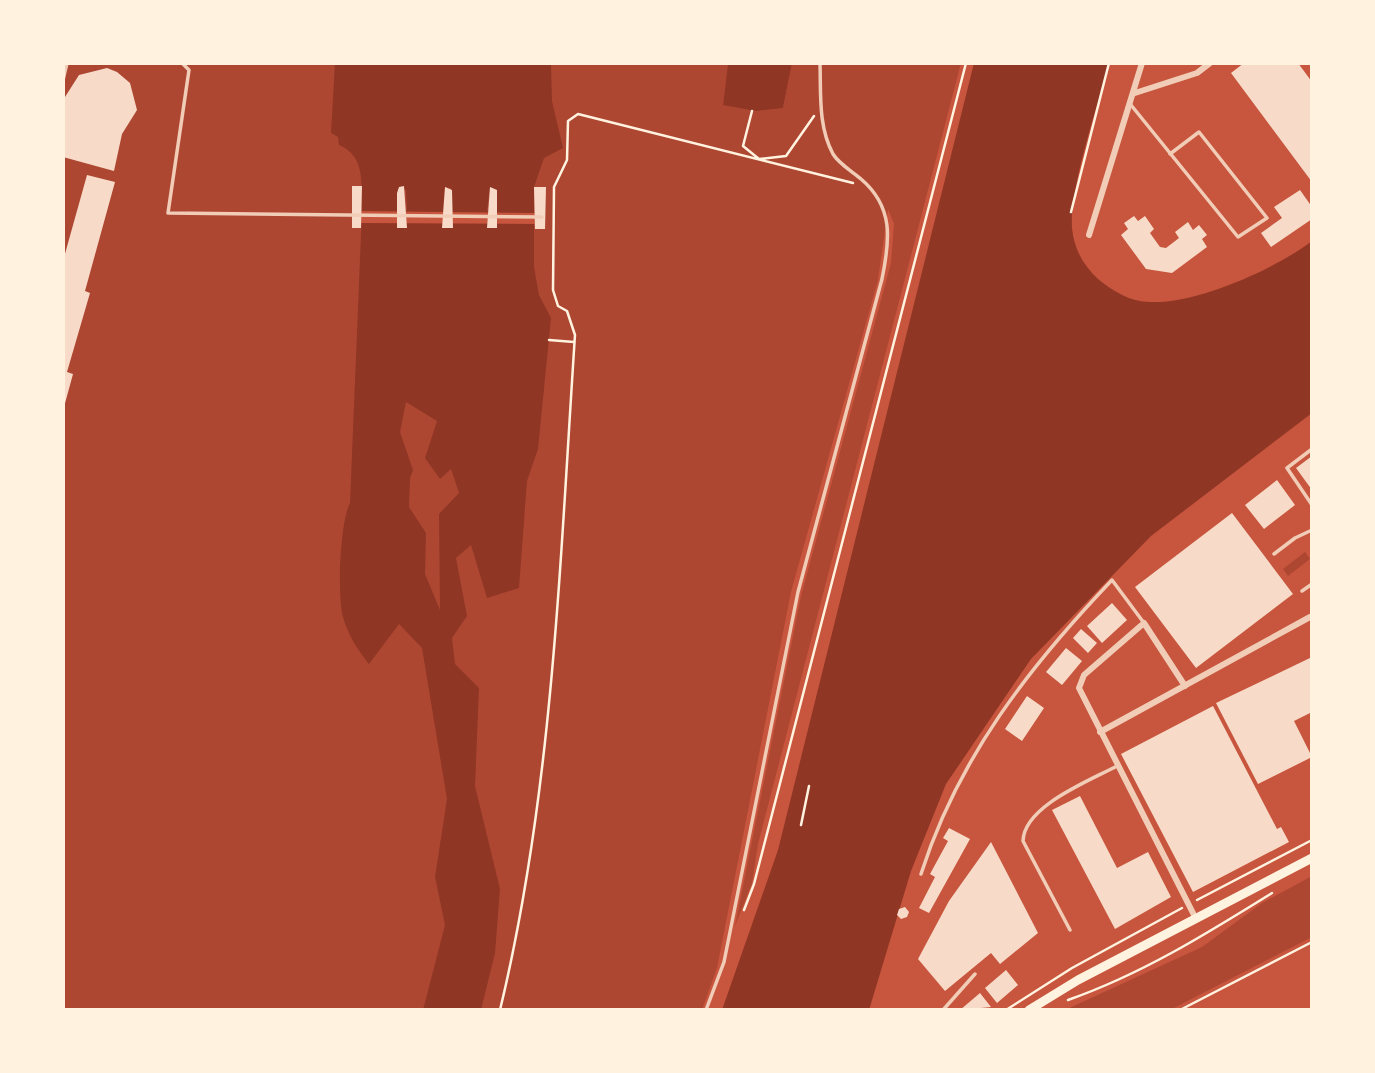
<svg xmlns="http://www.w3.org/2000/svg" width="1375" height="1073" viewBox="0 0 1375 1073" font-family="Ubuntu,sans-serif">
<rect width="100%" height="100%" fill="#c8553d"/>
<path fill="#ae4732" d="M 63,63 L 728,63 L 723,105 L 783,108 L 792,63 L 961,63 L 758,844 L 752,883 L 735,926 L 801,596 L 891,263 L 894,224 L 888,209 L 878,280 L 791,592 L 717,968 L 702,1010 L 63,1010 Z
M 1305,552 L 1310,559 L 1288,576 L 1283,569 Z
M 1312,876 L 1312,937 L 1170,1010 L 1065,1010 L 1202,947 L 1262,903 Z"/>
<path fill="#8f3625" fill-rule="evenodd" d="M 335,63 L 551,63 L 552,101 L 563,148 L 544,158 L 534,187 L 534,267 L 539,295 L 551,318 L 538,449 L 527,481 L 519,588 L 487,598 L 471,545 L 456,558 L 467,616 L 452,638 L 455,664 L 479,688 L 475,786 L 500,889 L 495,953 L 481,1010 L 423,1010 L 445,925 L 435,877 L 447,799 L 422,648 L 399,624 L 369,664 C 357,649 348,635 343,617 C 337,597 340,521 350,503 L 362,210 C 361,185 366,156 339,145 L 338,137 L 331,133 ZM 399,187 L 406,190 L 407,211 L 397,210 ZM 445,187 L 451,188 L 452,211 L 443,211 ZM 490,187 L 497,190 L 497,212 L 487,211 ZM 406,402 L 437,421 L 425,458 L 440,479 L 451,469 L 459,493 L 439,514 L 440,610 L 425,574 L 426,533 L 409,507 L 410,478 L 413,470 L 400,432 Z
M 728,63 L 792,63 L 783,108 L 756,111 L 723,105 Z
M 974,63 L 1109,63 C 1098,105 1069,189 1072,228 C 1074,249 1083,265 1098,279 C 1113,291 1130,302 1150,302 C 1197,304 1275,269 1312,241 L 1312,413 L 1151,536 L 1031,659 L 946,784 L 911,871 L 869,1010 L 722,1010 L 778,850 Z"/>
<path fill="#c8553d" d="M 358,211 L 536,213 L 536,224 L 358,223 Z"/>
<path fill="#f7dbc8" d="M 1244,63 L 1298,63 L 1312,82 L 1312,182 L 1231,73 Z
M 107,68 L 117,72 L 130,83 L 137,110 L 122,134 L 114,171 L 63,157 L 65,97 L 79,75 Z
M 87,175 L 115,182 L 85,291 L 90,293 L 67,372 L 73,374 L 64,407 L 63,261 Z
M 352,186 L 362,186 L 361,228 L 352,228 Z
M 404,186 L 407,228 L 397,228 L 397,193 L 399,187 Z
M 445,187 L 452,190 L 453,228 L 442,228 Z
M 490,187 L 497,190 L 497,228 L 487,228 Z
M 534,187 L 546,187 L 545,229 L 535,229 Z
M 1300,190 L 1312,207 L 1312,219 L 1271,247 L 1261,233 L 1282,218 L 1274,207 Z
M 1134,216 L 1138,221 L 1145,216 L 1154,229 L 1150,233 L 1160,247 L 1166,248 L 1179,238 L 1175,232 L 1188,222 L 1193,230 L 1199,225 L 1207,235 L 1202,239 L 1207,247 L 1172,273 L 1146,269 L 1121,235 L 1128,229 L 1124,223 Z
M 1312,456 L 1312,490 L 1296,468 Z
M 1277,480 L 1295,505 L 1264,529 L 1245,505 Z
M 1232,513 L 1293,594 L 1196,668 L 1135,587 Z
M 1112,603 L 1127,620 L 1102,643 L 1087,626 Z
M 1081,629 L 1097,643 L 1088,653 L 1073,638 Z
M 1066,648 L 1082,661 L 1062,685 L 1046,672 Z
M 1312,657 L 1312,712 L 1294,721 L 1312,757 L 1258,784 L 1216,703 Z
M 1027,696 L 1044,708 L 1022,741 L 1005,729 Z
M 1213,706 L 1277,829 L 1281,827 L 1289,842 L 1193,892 L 1121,754 Z
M 1080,796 L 1117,868 L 1148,852 L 1171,897 L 1115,929 L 1052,810 Z
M 949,828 L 970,839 L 929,913 L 919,908 L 935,877 L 930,874 L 948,841 L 943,838 Z
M 991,842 L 1038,933 L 1000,964 L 991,953 L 945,991 L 918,959 L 949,901 Z
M 905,907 L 909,912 L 907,917 L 901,919 L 897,915 L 899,909 Z
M 1006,970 L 1018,985 L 997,1003 L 985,988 Z
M 980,993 L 991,1007 L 960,1010 Z"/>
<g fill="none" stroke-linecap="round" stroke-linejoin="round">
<path stroke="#fff3e0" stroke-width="2.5" d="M 752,111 L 743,146 L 759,159 L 786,156 L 814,116
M 1071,212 L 1109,63
M 549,340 L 574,342
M 801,825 L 809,786
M 1197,900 L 1312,840
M 744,910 L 754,884 L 966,63
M 1068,1000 C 1142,974 1206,934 1272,893
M 500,1010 C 553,790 560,560 575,335 L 567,311 L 558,306 L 553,290 L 554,187 L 567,160 L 568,121 L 578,114 L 853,183
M 1006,1010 L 1072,968 L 1182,908
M 1180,1010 L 1312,942"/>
<path stroke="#f1ccb7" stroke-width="3.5" d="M 182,63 L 189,70 L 168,213 L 542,217
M 63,80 L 67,63
M 1131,105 L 1238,237 L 1267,218 L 1199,132 L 1170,154
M 63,196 L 63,201
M 1312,449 L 1287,468 L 1312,505
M 1274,554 L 1295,538 L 1312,530
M 1302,591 L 1312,584
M 921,874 C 958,758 1029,667 1112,580 L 1144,623
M 1070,930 L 1023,841 C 1024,806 1089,781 1117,766
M 706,1010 L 724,962 L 798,592 L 882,279 C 890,240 894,207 861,179 C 853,172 839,164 833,154 C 818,126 821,94 820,63
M 943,1010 L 975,974"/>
<path stroke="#f1ccb7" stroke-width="6" d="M 1135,93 L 1197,73 L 1210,63
M 1089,235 L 1142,63
M 1185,686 L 1144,623 L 1084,675 L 1079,688 L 1196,919
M 1100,732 L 1310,617"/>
<path stroke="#fff3e0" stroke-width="9" d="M 1029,1010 L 1078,980 L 1312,858"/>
</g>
<rect width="1375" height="1073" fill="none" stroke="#fff3e0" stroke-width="130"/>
</svg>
